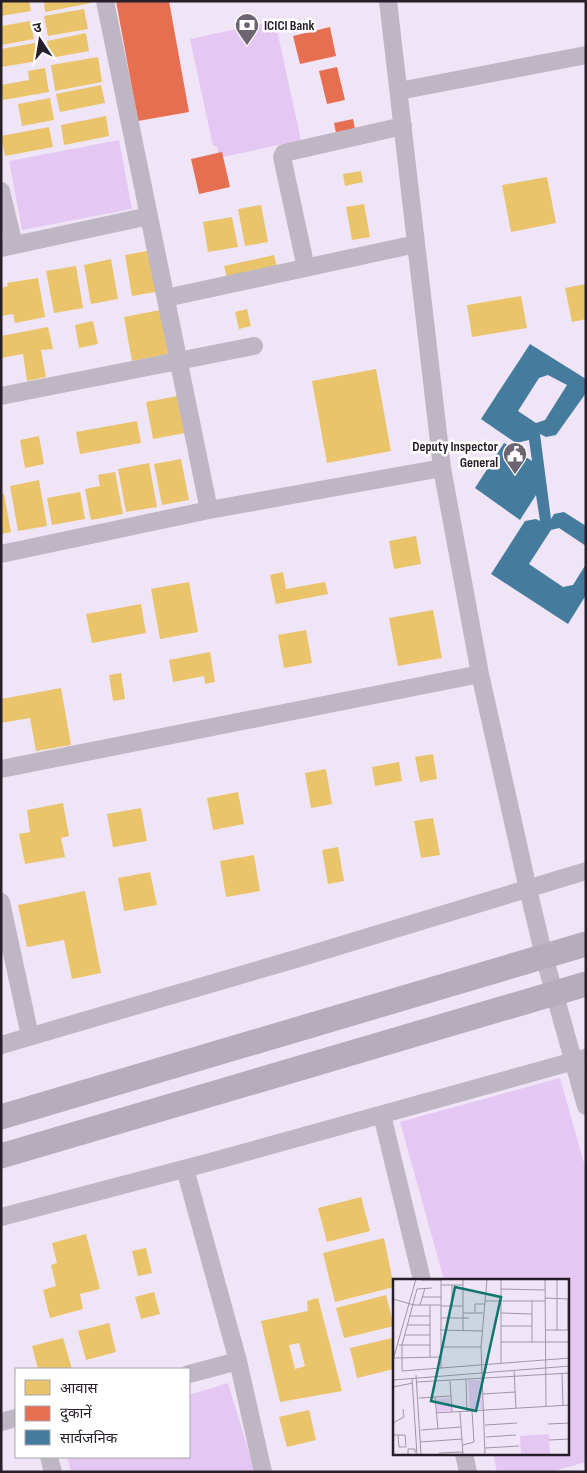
<svg xmlns="http://www.w3.org/2000/svg" width="587" height="1473" viewBox="0 0 587 1473" font-family="'Sofia Sans Condensed','Noto Sans Devanagari',sans-serif">
<rect width="100%" height="100%" fill="#f0e5f7"/>
<path fill="#e4c8f3" d="M 275,21 L 301,140 L 219,158 L 217,146 L 213,146 L 190,39 Z
M 119,140 L 132,209 L 22,230 L 9,161 Z
M 560,1078 L 586,1170 L 586,1462 L 550,1472 L 497,1472 L 493,1454 L 568,1454 L 568,1280 L 444,1280 L 400,1122 Z
M 228,1383 L 255,1472 L 71,1472 L 67,1457 L 189,1457 L 189,1395 Z"/>
<path fill="#e9c46a" fill-rule="evenodd" d="M 1,1 L 29,1 L 31,11 L 1,16 Z
M 44,1 L 90,1 L 91,3 L 45,12 Z
M 84,9 L 88,29 L 48,36 L 44,16 Z
M 30,21 L 34,39 L 1,45 L 1,26 Z
M 86,33 L 89,51 L 50,58 L 47,41 Z
M 35,43 L 38,61 L 1,67 L 1,49 Z
M 98,57 L 102,82 L 55,91 L 51,65 Z
M 45,68 L 49,92 L 3,100 L 1,85 L 29,80 L 28,71 Z
M 101,85 L 105,103 L 60,112 L 56,94 Z
M 50,98 L 54,120 L 22,126 L 18,104 Z
M 106,116 L 109,136 L 64,145 L 61,125 Z
M 49,127 L 53,147 L 5,156 L 1,136 Z
M 361,171 L 363,182 L 345,186 L 343,174 Z
M 547,177 L 556,223 L 511,232 L 502,185 Z
M 364,204 L 370,237 L 352,240 L 346,207 Z
M 261,205 L 268,242 L 245,246 L 238,209 Z
M 232,217 L 238,247 L 208,252 L 203,222 Z
M 153,250 L 161,291 L 132,296 L 125,255 Z
M 274,255 L 277,267 L 227,278 L 224,266 Z
M 111,259 L 118,299 L 91,304 L 84,265 Z
M 76,266 L 83,308 L 54,313 L 46,271 Z
M 38,278 L 45,317 L 15,323 L 13,314 L 1,316 L 1,288 L 8,286 L 7,283 Z
M 586,284 L 586,319 L 572,322 L 565,288 Z
M 521,296 L 527,328 L 472,337 L 467,305 Z
M 247,309 L 251,326 L 239,329 L 235,312 Z
M 160,310 L 168,354 L 132,361 L 124,317 Z
M 93,321 L 98,344 L 79,348 L 75,325 Z
M 48,327 L 53,349 L 41,350 L 46,377 L 27,381 L 23,354 L 1,358 L 1,336 Z
M 376,369 L 391,451 L 327,463 L 312,381 Z
M 178,396 L 185,433 L 153,439 L 146,402 Z
M 137,421 L 141,443 L 80,454 L 76,432 Z
M 39,436 L 44,464 L 25,468 L 20,440 Z
M 181,459 L 189,500 L 162,505 L 154,464 Z
M 149,463 L 157,507 L 126,512 L 118,469 Z
M 115,472 L 123,514 L 91,520 L 85,489 L 100,486 L 98,475 Z
M 39,480 L 47,526 L 18,531 L 10,486 Z
M 80,492 L 85,519 L 52,525 L 47,498 Z
M 1,494 L 4,494 L 11,532 L 1,534 Z
M 416,536 L 421,564 L 394,569 L 389,541 Z
M 283,572 L 286,589 L 325,582 L 328,594 L 276,604 L 270,575 Z
M 189,582 L 198,632 L 160,639 L 151,589 Z
M 141,604 L 146,633 L 92,643 L 86,614 Z
M 433,610 L 442,658 L 398,666 L 389,618 Z
M 306,630 L 312,663 L 284,668 L 278,635 Z
M 210,652 L 215,682 L 205,684 L 204,676 L 173,682 L 169,660 Z
M 121,673 L 125,699 L 113,701 L 109,675 Z
M 61,688 L 71,745 L 36,751 L 30,718 L 1,723 L 1,699 Z
M 433,754 L 437,779 L 420,782 L 415,757 Z
M 399,762 L 402,781 L 375,786 L 372,767 Z
M 326,769 L 332,804 L 311,808 L 305,773 Z
M 238,792 L 244,824 L 213,830 L 207,798 Z
M 63,803 L 69,836 L 61,838 L 65,857 L 25,864 L 19,834 L 30,832 L 27,810 Z
M 141,808 L 147,841 L 113,847 L 107,814 Z
M 433,818 L 440,855 L 421,858 L 414,821 Z
M 338,847 L 344,881 L 328,884 L 322,850 Z
M 254,855 L 260,891 L 226,897 L 220,861 Z
M 150,872 L 157,905 L 124,911 L 118,878 Z
M 85,891 L 101,973 L 72,979 L 64,940 L 27,947 L 18,905 Z
M 361,1197 L 370,1231 L 327,1242 L 318,1208 Z
M 86,1234 L 100,1289 L 80,1294 L 83,1309 L 50,1318 L 43,1290 L 56,1286 L 51,1265 L 57,1263 L 52,1243 Z
M 384,1238 L 394,1287 L 335,1302 L 323,1253 Z
M 146,1248 L 152,1273 L 138,1276 L 132,1251 Z
M 154,1292 L 160,1314 L 141,1319 L 135,1297 Z
M 386,1295 L 394,1326 L 344,1338 L 336,1308 Z
M 318,1298 L 342,1391 L 280,1402 L 261,1321 L 308,1311 L 307,1301 ZM 299,1343 L 305,1366 L 295,1369 L 289,1345 Z
M 109,1323 L 116,1352 L 86,1360 L 78,1331 Z
M 63,1338 L 72,1369 L 38,1369 L 32,1346 Z
M 392,1338 L 394,1351 L 394,1369 L 357,1378 L 350,1348 Z
M 309,1410 L 316,1440 L 287,1447 L 279,1417 Z"/>
<path fill="#e76f51" d="M 116,1 L 169,1 L 189,112 L 138,121 Z
M 330,27 L 336,56 L 300,64 L 293,36 Z
M 337,67 L 345,100 L 327,104 L 319,71 Z
M 353,119 L 355,129 L 336,133 L 334,123 Z
M 222,152 L 230,187 L 199,194 L 191,159 Z"/>
<path fill="#457b9d" fill-rule="evenodd" d="M 530,344 L 586,379 L 586,393 L 556,435 L 546,437 L 540,434 L 551,519 L 554,514 L 564,512 L 586,526 L 586,546 L 559,528 L 551,530 L 529,564 L 563,587 L 573,585 L 586,564 L 586,595 L 568,624 L 491,574 L 525,521 L 536,519 L 540,521 L 536,495 L 520,520 L 475,488 L 504,443 L 532,461 L 529,440 L 516,443 L 481,419 ZM 548,375 L 567,385 L 545,420 L 536,423 L 518,411 L 539,378 Z"/>
<g fill="none" stroke-linecap="round" stroke-linejoin="round">
<path stroke="#bfb6c4" stroke-width="18" d="M 105,1 L 209,510
M 388,1 L 442,468 L 480,674 L 528,889 L 544,956 L 586,1106
M 399,91 L 586,55
M 1,191 L 14,245
M 1,248 L 149,216
M 306,268 L 282,157 L 284,153 L 403,126
M 166,298 L 416,244
M 1,396 L 254,346
M 1,554 L 209,510 L 442,468
M 1,769 L 480,674
M 1,902 L 30,1036
M 1,1045 L 299,958 L 586,871
M 382,1115 L 422,1280
M 185,1169 L 238,1361 L 263,1472
M 1,1217 L 214,1161 L 585,1058
M 189,1374 L 238,1361
M 1,1422 L 16,1418
M 464,1454 L 468,1472
M 49,1457 L 53,1472"/>
<path stroke="#b6adbc" stroke-width="25" d="M 1,1117 L 586,944
M 1,1156 L 586,984"/>
</g>
<defs>
<g id="bank-pin" transform="scale(1.25)"><path d="M0 17L-7.5 6A9.5 9.5 0 1 1 7.5 6Z" fill="#6d6472" stroke="#fff"/><path d="M-6-4H6V4H-6ZM0-2.3a2.3 2.3 0 1 0 0 4.6a2.3 2.3 0 1 0 0-4.6Z" fill="#fff"/></g>
<g id="civic-pin" transform="scale(1.25)"><path d="M0 17L-7.5 6A9.5 9.5 0 1 1 7.5 6Z" fill="#6d6472" stroke="#fff"/><path d="M-.6-6.5H3V-4.5H.6V-3L4-1V1h2V6H-6V1h2V-1L-.6-3ZM-1.2 2.5V6h2.4V2.5Z" fill="#fff"/></g>
</defs>
<g fill-rule="evenodd">
<use href="#bank-pin" x="247" y="25"/>
<use href="#civic-pin" x="515" y="454"/>
</g>
<g text-anchor="middle" stroke-width="5" stroke-linejoin="round" paint-order="stroke">
<g font-size="14" font-weight="bold" fill="#261f2a" stroke="#fff" text-anchor="start">
<text x="264" y="30">ICICI Bank</text>
<text x="498" y="451" text-anchor="end">Deputy Inspector<tspan x="498" dy="16">General</tspan></text>
</g>
</g>
<g transform="translate(393 1279)">
<rect width="176" height="176" fill="#f0e5f7"/>
<path d="M 75,101 L 88,101 L 90,130 L 77,131 ZM 57,119 L 58,132 L 44,133 L 43,120 ZM 156,155 L 157,176 L 128,176 L 127,157 Z" fill="#e4c8f3"/>
<path fill="none" stroke="#9f96a5" stroke-width="1" d="M 152,0 L 153,128M 28,1 L 48,1M 48,6 L 70,6M 59,6 L 59,27M 39,9 L 24,10 L 9,66 L 9,92 L 177,79M 108,10 L 152,11M 29,18 L 48,18M 152,19 L 177,20M 0,20 L 21,26 L 48,26M 175,20 L 175,51M 92,22 L 152,22M 27,26 L 32,9M 48,27 L 70,27M 70,34 L 90,34M 82,34 L 82,25 L 91,25M 108,34 L 139,35M 16,37 L 37,37M 48,39 L 76,39M 14,46 L 37,46M 108,47 L 139,47M 47,51 L 89,52M 70,51 L 70,0M 152,51 L 177,51M 164,51 L 164,0M 12,56 L 37,56M 108,63 L 177,63M 139,63 L 139,22M 6,66 L 37,66M 48,68 L 88,68M 37,78 L 37,26M 1,79 L 48,78M 0,81 L 23,0M 108,84 L 108,0M 48,89 L 48,0M 121,91 L 123,129M 169,95 L 170,126M 23,96 L 28,176M 19,99 L 24,176M 0,101 L 177,87M 73,101 L 74,133M 57,102 L 59,133M 24,103 L 177,94M 0,108 L 20,104M 90,115 L 122,113M 42,118 L 45,150M 26,119 L 58,117M 67,133 L 70,176M 43,134 L 177,126M 0,144 L 11,138 L 10,130M 155,145 L 177,144M 92,146 L 124,144M 28,151 L 68,148M 0,156 L 12,156 L 13,168 L 6,168 L 5,156M 93,158 L 123,156M 156,161 L 177,160M 27,163 L 69,160M 70,166 L 81,163 L 79,132M 92,169 L 126,167M 46,174 L 70,173M 15,176 L 15,170 L 22,170 L 22,174M 92,176 L 88,68 L 94,0"/>
<path fill="#0f766e" fill-opacity="0.15" stroke="#0f766e" stroke-width="2.5" d="M 62,8 L 108,18 L 83,132 L 38,122 Z"/>
<rect width="176" height="176" fill="none" stroke="#261f2a" stroke-width="2.5"/>
</g>
<rect width="587" height="1473" fill="none" stroke="#261f2a" stroke-width="5"/>
<rect x="15" y="1368" width="175" height="90" fill="#ffffff" stroke="#a8a5aa"/>
<rect x="25" y="1380" width="25" height="15" fill="#e9c46a" stroke="#a8a5aa"/>
<text x="60" y="1393" font-size="15" fill="#261f2a">आवास</text>
<rect x="25" y="1406" width="25" height="15" fill="#e76f51" stroke="#a8a5aa"/>
<text x="60" y="1418" font-size="15" fill="#261f2a">दुकानें</text>
<rect x="25" y="1430" width="25" height="15" fill="#457b9d" stroke="#a8a5aa"/>
<text x="60" y="1443" font-size="15" fill="#261f2a">सार्वजनिक</text>
<g transform="translate(40 40) rotate(348)" stroke="#ffffff" stroke-width="4" paint-order="stroke">
<path d="M0-4L9 19L0 12L-9 19Z" fill="#261f2a"/>
<text y="-8" font-size="14" font-weight="bold" text-anchor="middle" fill="#261f2a">उ</text>
</g>
</svg>
